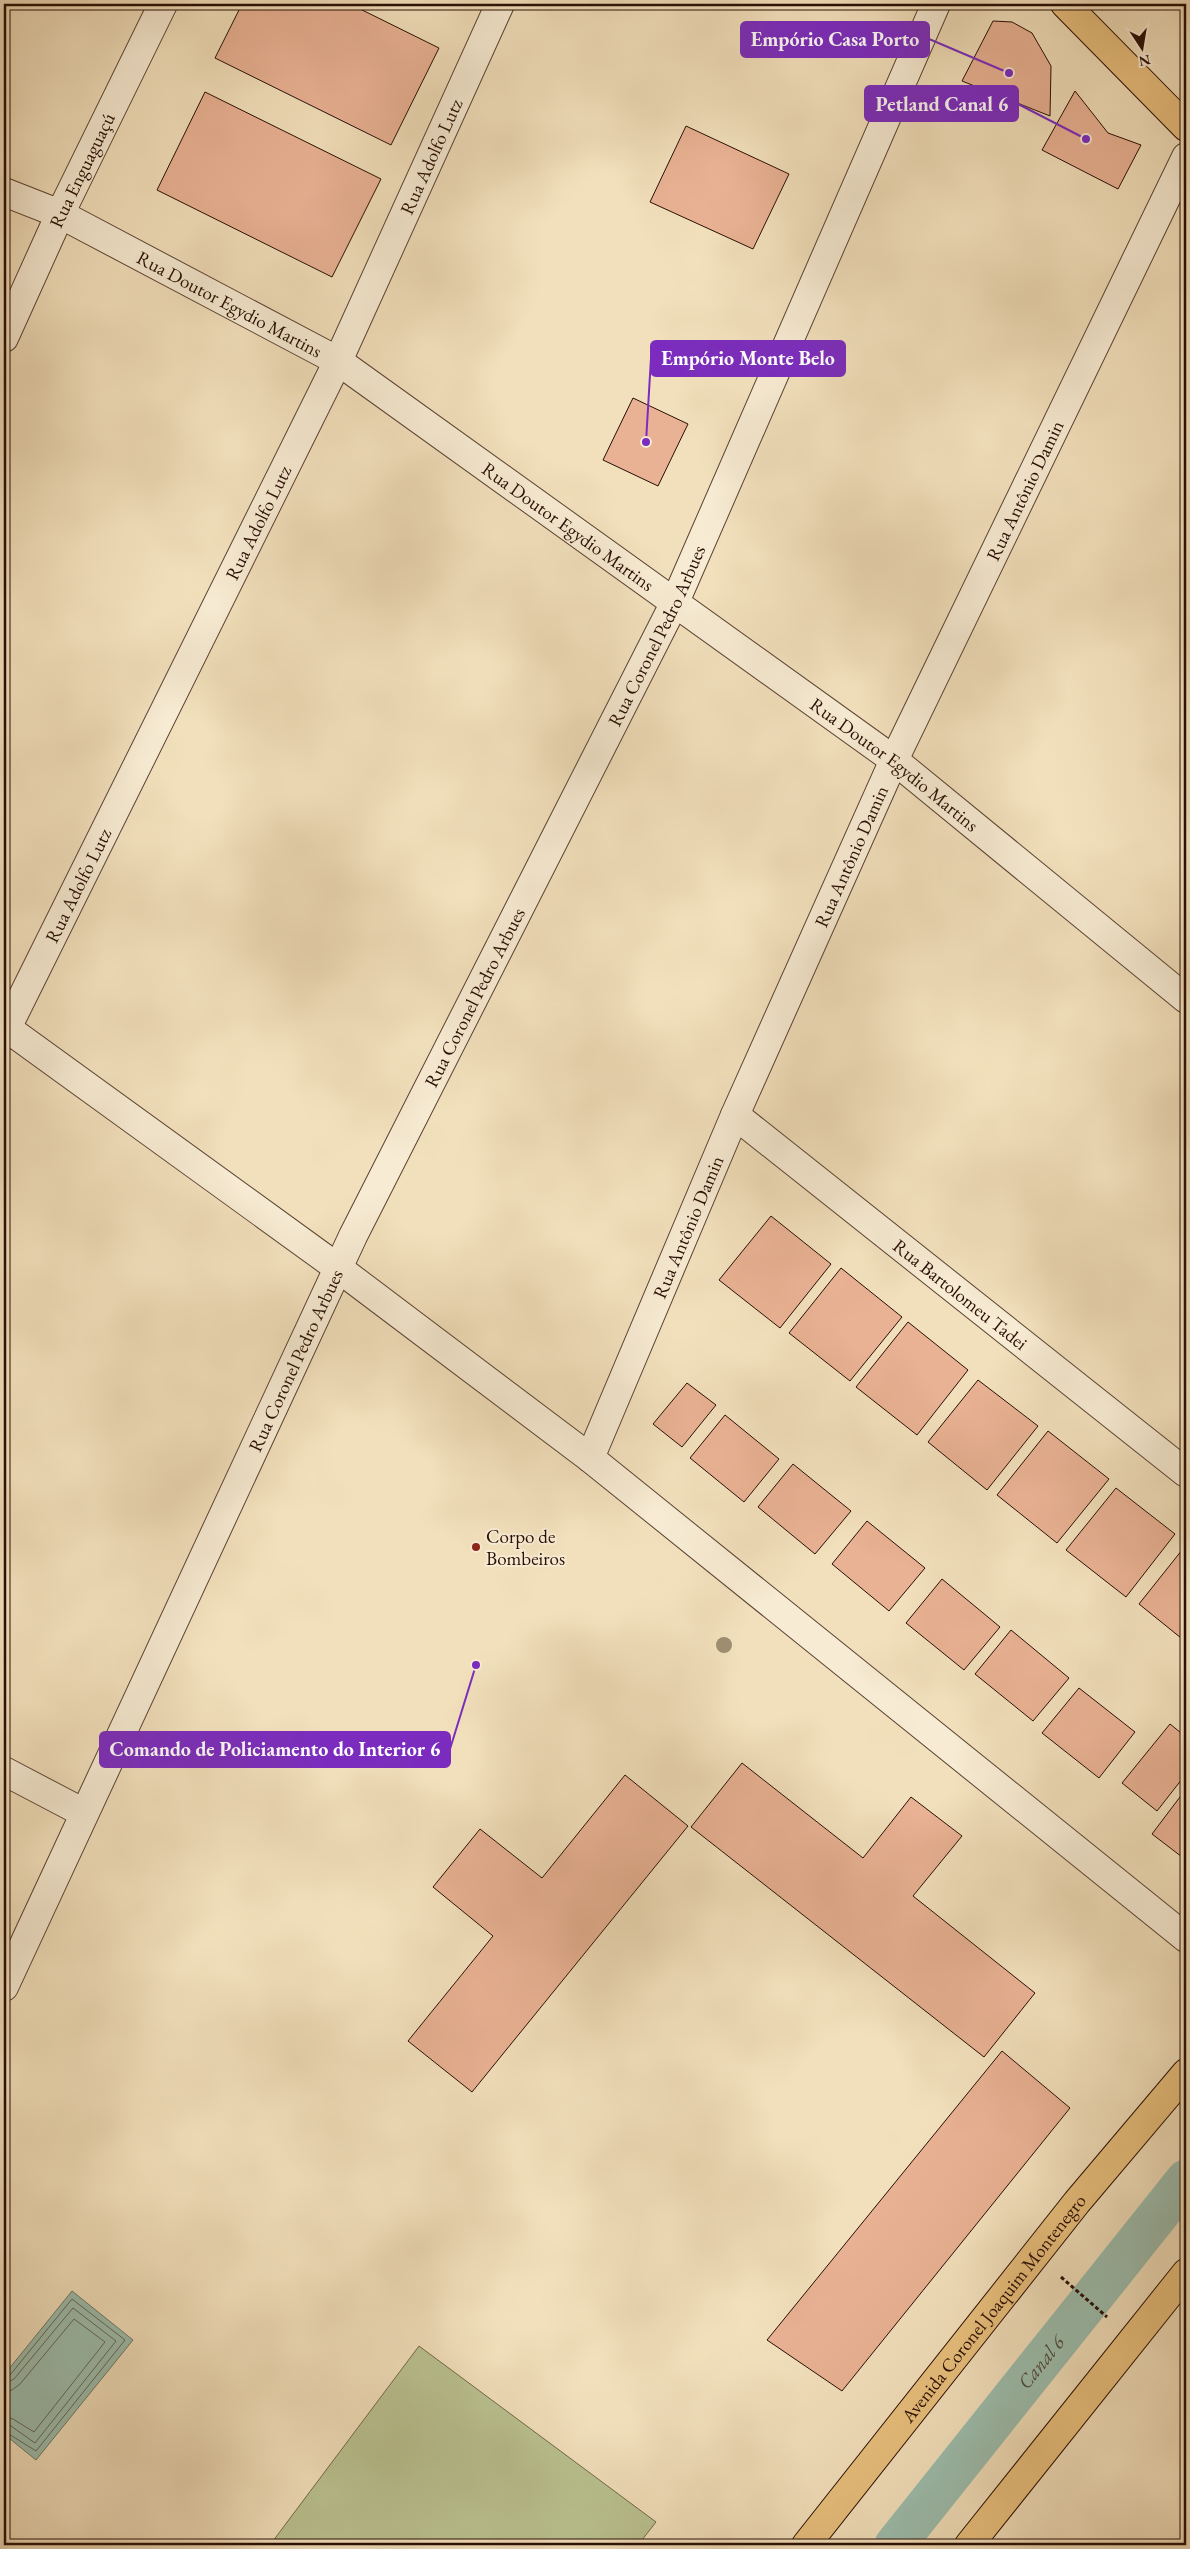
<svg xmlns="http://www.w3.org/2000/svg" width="1190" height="2549" viewBox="0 0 1190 2549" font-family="'EB Garamond',serif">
<rect width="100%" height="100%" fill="#f2e0bc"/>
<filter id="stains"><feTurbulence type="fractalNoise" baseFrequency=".004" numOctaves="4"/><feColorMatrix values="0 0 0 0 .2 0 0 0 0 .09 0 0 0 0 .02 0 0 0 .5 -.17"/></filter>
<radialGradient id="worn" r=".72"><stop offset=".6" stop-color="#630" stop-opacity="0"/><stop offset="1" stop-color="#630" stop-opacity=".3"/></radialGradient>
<path fill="#bac291" stroke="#71684a" d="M 419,2346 L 656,2522 L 638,2545 L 270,2545 Z"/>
<path fill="#9cbdad" stroke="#6e7769" d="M 72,2291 L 133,2340 L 36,2460 L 4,2434 L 4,2375 Z"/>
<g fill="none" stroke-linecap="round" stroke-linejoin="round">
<path stroke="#626658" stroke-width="1" d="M 4,2377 L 10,2375 L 72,2299 L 125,2340 L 36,2451 L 4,2431
M 4,2384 L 14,2379 L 73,2308 L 116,2341 L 35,2443 L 11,2426 L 4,2424
M 4,2391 L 12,2390 L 20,2384 L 74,2319 L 105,2342 L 34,2432 L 13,2419 L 4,2417"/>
<path stroke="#9cbdad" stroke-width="41" id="s1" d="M 895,2545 L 1186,2180"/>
</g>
<path fill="#e9b294" stroke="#280e04" d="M 242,4 L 350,4 L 439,48 L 391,145 L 215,58 Z
M 993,21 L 1012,22 L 1032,33 L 1051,66 L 1050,116 L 962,81 Z
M 1075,91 L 1108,133 L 1141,145 L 1118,189 L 1042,150 Z
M 205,92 L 381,179 L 332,277 L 157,190 Z
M 686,126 L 789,174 L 753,249 L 650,202 Z
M 633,398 L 688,424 L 658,486 L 603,460 Z
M 771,1216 L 831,1264 L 780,1328 L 719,1280 Z
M 841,1268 L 902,1317 L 850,1381 L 789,1333 Z
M 908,1322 L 968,1370 L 917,1435 L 856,1387 Z
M 978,1380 L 1038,1426 L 987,1490 L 928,1442 Z
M 687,1383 L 716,1405 L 682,1447 L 653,1424 Z
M 725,1415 L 779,1459 L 744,1502 L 690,1458 Z
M 1048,1431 L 1109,1479 L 1057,1543 L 997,1495 Z
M 793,1464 L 851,1511 L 815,1554 L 758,1507 Z
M 1116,1488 L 1175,1534 L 1126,1597 L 1066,1550 Z
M 867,1521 L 925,1568 L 889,1611 L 832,1564 Z
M 1186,1545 L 1186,1642 L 1139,1604 Z
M 942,1579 L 1000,1627 L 964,1670 L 906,1623 Z
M 1011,1630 L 1069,1678 L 1033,1721 L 975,1674 Z
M 1079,1688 L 1135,1732 L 1099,1778 L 1042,1733 Z
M 1170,1724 L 1186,1737 L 1186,1774 L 1157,1811 L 1122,1783 Z
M 742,1763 L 863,1858 L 911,1797 L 962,1836 L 913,1896 L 1035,1993 L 984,2057 L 691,1827 Z
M 625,1775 L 688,1826 L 472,2092 L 408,2041 L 493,1936 L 433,1887 L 480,1829 L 542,1878 Z
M 1186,1789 L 1186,1860 L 1152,1834 Z
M 1002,2051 L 1070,2108 L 842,2391 L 767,2340 Z"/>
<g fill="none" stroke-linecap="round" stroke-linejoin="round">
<g stroke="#5a4232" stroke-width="30">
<g id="minor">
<path id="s2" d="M 4,192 L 60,214 L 338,361 L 894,760 L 1186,999"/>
<path id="s3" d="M 4,338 L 60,214 L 163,4"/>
<path d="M 4,1026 L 338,1268 L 590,1458 L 1186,1938"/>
<path id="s4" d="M 4,1034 L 338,361 L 500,4"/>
<path id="s5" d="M 735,1115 L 1186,1473"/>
<path id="s6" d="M 590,1458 L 735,1115 L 894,760 L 1186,157"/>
<path d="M 4,1771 L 84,1813"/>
<path id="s7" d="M 4,1987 L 353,1236 L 675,602 L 936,4"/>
</g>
</g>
<g stroke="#280e04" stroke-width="30">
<g id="major">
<path d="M 1065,4 L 1186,127"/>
<path id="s8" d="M 806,2545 L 1077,2202 L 1186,2073"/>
<path d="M 969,2545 L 1186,2273"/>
</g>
</g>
<path stroke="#280e04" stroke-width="3" stroke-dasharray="4 2.5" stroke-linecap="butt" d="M 1061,2277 L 1107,2317"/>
<use href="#minor" stroke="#f7ebd3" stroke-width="28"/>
<use href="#major" stroke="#e9c07e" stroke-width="28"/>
</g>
<circle fill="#9f8f72" cx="724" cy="1645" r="8"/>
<circle fill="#8f2418" stroke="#f7ebd3" stroke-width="2" cx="476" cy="1547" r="5"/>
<g text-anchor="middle" stroke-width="4" stroke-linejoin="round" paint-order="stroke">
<g font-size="19" fill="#280e04" stroke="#f7ebd3">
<text dy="7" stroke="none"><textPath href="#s4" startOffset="976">Rua Adolfo Lutz</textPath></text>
<text dy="7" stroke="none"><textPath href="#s3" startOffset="185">Rua Enguaguaçú</textPath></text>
<text dy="7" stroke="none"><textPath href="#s2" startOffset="252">Rua Doutor Egydio Martins</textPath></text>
<text dy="7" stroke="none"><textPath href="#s6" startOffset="1061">Rua Antônio Damin</textPath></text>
<text dy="7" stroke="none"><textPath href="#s4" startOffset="571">Rua Adolfo Lutz</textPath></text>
<text dy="7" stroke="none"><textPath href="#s2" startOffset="658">Rua Doutor Egydio Martins</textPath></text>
<text dy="7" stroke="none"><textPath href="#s7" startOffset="1501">Rua Coronel Pedro Arbues</textPath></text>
<text dy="7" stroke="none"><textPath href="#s2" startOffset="1062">Rua Doutor Egydio Martins</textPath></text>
<text dy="7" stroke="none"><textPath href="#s6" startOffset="656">Rua Antônio Damin</textPath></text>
<text dy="7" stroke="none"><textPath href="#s4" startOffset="166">Rua Adolfo Lutz</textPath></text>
<text dy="7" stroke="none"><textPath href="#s7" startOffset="1096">Rua Coronel Pedro Arbues</textPath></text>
<text dy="7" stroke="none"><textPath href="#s6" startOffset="251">Rua Antônio Damin</textPath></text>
<text dy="7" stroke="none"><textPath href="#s5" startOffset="288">Rua Bartolomeu Tadei</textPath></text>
<text dy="7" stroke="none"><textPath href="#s7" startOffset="691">Rua Coronel Pedro Arbues</textPath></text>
<text dy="7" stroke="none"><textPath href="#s8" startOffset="302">Avenida Coronel Joaquim Montenegro</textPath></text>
</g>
<g font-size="19" fill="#280e04" stroke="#f7ebd3" text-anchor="start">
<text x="486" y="1543">Corpo de<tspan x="486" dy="22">Bombeiros</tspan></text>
</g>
<g font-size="20" font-style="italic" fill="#514b3f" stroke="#f7ebd3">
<text dy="7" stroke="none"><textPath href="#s1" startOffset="234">Canal 6</textPath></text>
</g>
</g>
<path fill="none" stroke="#7b2cbf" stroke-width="2" d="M1009 73L929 39M1086 139L1018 104M646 442L651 358M476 1665L450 1749"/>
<g fill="#7b2cbf" stroke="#f7ebd3" stroke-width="2">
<circle cx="1009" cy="73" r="5"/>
<circle cx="1086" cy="139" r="5"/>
<circle cx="646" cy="442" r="5"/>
<circle cx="476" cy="1665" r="5"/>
</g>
<g fill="#7b2cbf" stroke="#7b2cbf" stroke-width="2">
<rect x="741" y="22" width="188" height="35" rx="5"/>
<rect x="865" y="86" width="153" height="35" rx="5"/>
<rect x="651" y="341" width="194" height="35" rx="5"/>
<rect x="100" y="1732" width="350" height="35" rx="5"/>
</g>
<g font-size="20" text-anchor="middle" font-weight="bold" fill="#fff">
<text x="835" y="46">Empório Casa Porto</text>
<text x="942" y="111">Petland Canal 6</text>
<text x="748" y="365">Empório Monte Belo</text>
<text x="275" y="1756">Comando de Policiamento do Interior 6</text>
</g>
<rect width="1190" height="2549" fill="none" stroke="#f2e0bc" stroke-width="20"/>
<rect x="5" y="5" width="1180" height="2539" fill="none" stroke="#280e04" stroke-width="2.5"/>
<rect x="10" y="10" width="1170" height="2529" fill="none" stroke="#280e04"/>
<g transform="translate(1142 48) rotate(168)" stroke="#f7ebd3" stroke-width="4" paint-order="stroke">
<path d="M0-4L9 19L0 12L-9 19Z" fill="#280e04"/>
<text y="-8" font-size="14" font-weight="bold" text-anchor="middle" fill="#280e04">N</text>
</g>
<rect width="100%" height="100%" filter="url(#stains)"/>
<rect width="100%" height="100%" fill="url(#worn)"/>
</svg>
